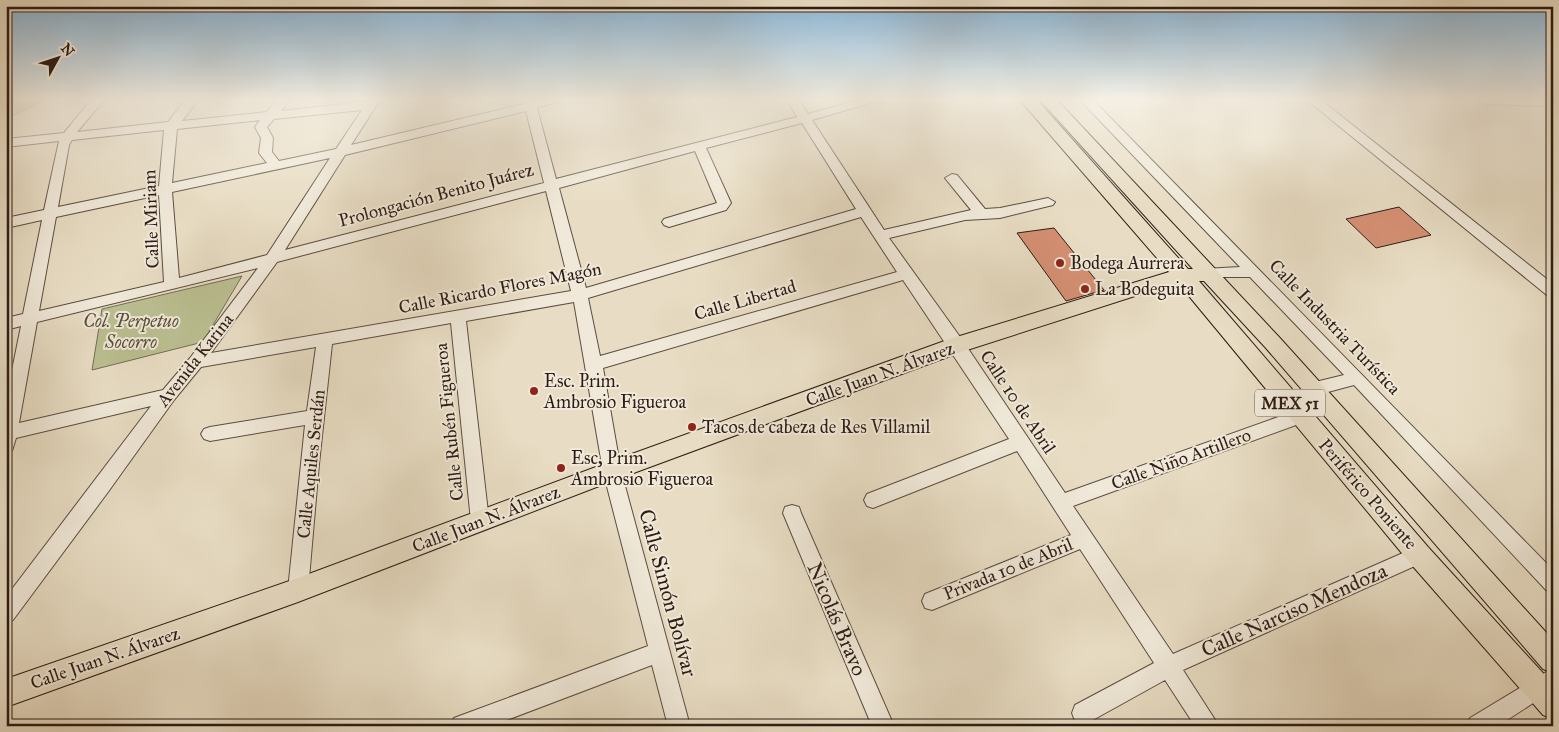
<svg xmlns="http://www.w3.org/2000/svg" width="1559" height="732" viewBox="0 0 1559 732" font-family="'IM FELL Great Primer',serif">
<rect width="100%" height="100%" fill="#e8ddc4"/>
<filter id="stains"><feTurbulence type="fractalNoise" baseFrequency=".004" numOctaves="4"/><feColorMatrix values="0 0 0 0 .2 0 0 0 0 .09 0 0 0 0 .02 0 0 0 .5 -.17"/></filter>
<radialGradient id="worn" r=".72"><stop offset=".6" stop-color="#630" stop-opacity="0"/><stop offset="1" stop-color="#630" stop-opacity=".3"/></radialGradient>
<path fill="#babf91" stroke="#746e53" d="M 6,100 L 45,100 L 6,119 Z
M 242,276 L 203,342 L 92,370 L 102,309 Z"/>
<path fill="#d69074" stroke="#2d1c15" d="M 1399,207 L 1431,235 L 1376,248 L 1346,219 Z
M 1054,228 L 1104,290 L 1066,301 L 1017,233 Z"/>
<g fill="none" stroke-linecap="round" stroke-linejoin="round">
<g stroke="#5c4c41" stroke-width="2">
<path id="minor" d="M 91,100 L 104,100 L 77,132 L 168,122 L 185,100 L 198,100 L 182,121 L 267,112 L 276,100 L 289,100 L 281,111 L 380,100 L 351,145 L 524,104 L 523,100 L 562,100 L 537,108 L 556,179 L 797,117 L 787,100 L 799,100 L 808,114 L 860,100 L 881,100 L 812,120 L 884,230 L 971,210 L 945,178 L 952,174 L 957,175 L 985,209 L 1000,208 L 1048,198 L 1055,202 L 1053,205 L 1000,218 L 965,220 L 889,238 L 963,341 L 1065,493 L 1295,411 L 1301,409 L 1307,411 L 1310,416 L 1307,421 L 1073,506 L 1173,654 L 1412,549 L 1419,546 L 1426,549 L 1429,555 L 1426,561 L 1183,670 L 1219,726 L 1195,726 L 1165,680 L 1091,721 L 1083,724 L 1075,721 L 1072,713 L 1075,705 L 1154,663 L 1080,549 L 932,610 L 925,608 L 922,601 L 925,594 L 1071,535 L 1017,451 L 873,508 L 867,506 L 864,500 L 867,494 L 1009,439 L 903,280 L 603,368 L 621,471 L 690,726 L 668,726 L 652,665 L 491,726 L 451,726 L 454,718 L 462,715 L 648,646 L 603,471 L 574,302 L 466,321 L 489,521 L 487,527 L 480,529 L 473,527 L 471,521 L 451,323 L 332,344 L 319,464 L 308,590 L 305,597 L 298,599 L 291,597 L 288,590 L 305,425 L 210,441 L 204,439 L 201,434 L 204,429 L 210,427 L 307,411 L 316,347 L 201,367 L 174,400 L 108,492 L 13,620 L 6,622 L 6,597 L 151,406 L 16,438 L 12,451 L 6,453 L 6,400 L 21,326 L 6,330 L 6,318 L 23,314 L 42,220 L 6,228 L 6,218 L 44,210 L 59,141 L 6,147 L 6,139 L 64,133 ZM 362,110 L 336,149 L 279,161 L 272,152 L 273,138 L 267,127 L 274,119 ZM 526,111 L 544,183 L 285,250 L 345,155 ZM 260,120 L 255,127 L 261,138 L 259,153 L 267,163 L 172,183 L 177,129 ZM 802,123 L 856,209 L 586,288 L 559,188 L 695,151 L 717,203 L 664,219 L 662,222 L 664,225 L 669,227 L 726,210 L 731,203 L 706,148 ZM 164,130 L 159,186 L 58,207 L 69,145 L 72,140 ZM 330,158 L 267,255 L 179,278 L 172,192 ZM 546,191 L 571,291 L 211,353 L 277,262 ZM 159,195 L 164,282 L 39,311 L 56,217 ZM 861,217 L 897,272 L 600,356 L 588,298 ZM 258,268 L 190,358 L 163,390 L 19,423 L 37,322 Z
M 1080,100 L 1093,100 L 1553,570 L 1553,593 L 1546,590 L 1354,385 L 1313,396 L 1307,394 L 1305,389 L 1307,384 L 1344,375 L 1250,277 L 1204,277 L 1202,273 L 1204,269 L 1240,267 Z
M 1307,100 L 1321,100 L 1553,284 L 1553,297 L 1548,296 Z
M 1478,100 L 1553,100 L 1553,106 L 1484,104 Z
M 792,505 L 799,507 L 801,513 L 894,726 L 872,726 L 783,513 L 785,507 Z
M 1553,668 L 1553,690 L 1498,726 L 1467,726 L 1470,718 Z"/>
</g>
<g stroke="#2d1c15" stroke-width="2">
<path id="major" d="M 1020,100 L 1037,100 L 1188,269 L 1193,269 L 1040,100 L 1057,100 L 1279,337 L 1553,640 L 1553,673 L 1543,669 L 1265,347 L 1204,281 L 1199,281 L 1428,547 L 1553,684 L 1553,719 L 1543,715 L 1410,563 L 1179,284 L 1163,287 L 964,351 L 620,478 L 298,602 L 6,707 L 6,679 L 298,578 L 604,464 L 950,339 L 1169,272 Z"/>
</g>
<use href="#minor" fill="#f0e9d9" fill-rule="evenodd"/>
<use href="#major" fill="#e8ddc4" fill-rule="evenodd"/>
</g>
<linearGradient id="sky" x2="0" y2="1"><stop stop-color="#8ab6d8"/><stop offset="0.49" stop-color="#f5f0e4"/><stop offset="1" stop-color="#f5f0e4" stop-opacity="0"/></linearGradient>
<rect width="1559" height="203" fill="url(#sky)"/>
<g fill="#8f2418" stroke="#f0e9d9" stroke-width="2">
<circle cx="1060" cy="263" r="5"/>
<circle cx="1085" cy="289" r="5"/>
<circle cx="534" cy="391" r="5"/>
<circle cx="692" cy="427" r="5"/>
<circle cx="561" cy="468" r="5"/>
</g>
<g text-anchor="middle" stroke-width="4" stroke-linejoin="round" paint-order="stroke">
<rect fill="#f0e9d9" stroke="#685a50" stroke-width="1" x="1255" y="389.5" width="70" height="27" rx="4"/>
<g font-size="16" font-weight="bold" fill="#2d1c15">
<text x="1290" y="409">MEX 51</text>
</g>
<g font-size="18" fill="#2d1c15" stroke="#f0e9d9">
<text transform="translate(436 195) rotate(-15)" y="6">Prolongación Benito Juárez</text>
<text transform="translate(151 219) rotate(-92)" y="6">Calle Miriam</text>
<text transform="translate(500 288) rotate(-11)" y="6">Calle Ricardo Flores Magón</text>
<text transform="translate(745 300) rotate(-16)" y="6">Calle Libertad</text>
<text transform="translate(1335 327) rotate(46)" y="6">Calle Industria Turística</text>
<text transform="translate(195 360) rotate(-52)" y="6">Avenida Karina</text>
<text transform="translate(880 374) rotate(-20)" y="6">Calle Juan N. Álvarez</text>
<text transform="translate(1018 402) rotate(56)" y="6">Calle 10 de Abril</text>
<text transform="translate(449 422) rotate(-96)" y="6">Calle Rubén Figueroa</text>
<text transform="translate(1181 459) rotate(-20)" y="6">Calle Niño Artillero</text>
<text transform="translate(311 464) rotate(-84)" y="6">Calle Aquiles Serdán</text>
<text transform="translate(1368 494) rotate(49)" y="6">Periférico Poniente</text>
<text transform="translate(486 519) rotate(-21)" y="6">Calle Juan N. Álvarez</text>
<text transform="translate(1008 569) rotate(-22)" y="6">Privada 10 de Abril</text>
<text transform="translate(105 658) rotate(-19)" y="6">Calle Juan N. Álvarez</text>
</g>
<g font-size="18" fill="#2d1c15" stroke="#f0e9d9" text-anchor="start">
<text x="1070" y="269">Bodega Aurrera</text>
<text x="1095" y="295">La Bodeguita</text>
<text x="544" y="387">Esc. Prim.<tspan x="544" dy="21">Ambrosio Figueroa</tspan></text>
<text x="702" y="433">Tacos de cabeza de Res Villamil</text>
<text x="571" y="464">Esc, Prim.<tspan x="571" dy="21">Ambrosio Figueroa</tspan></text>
</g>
<g font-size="18" font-style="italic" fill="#574d3a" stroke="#f0e9d9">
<text x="131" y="327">Col. Perpetuo<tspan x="131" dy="21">Socorro</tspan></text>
</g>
<g font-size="21" fill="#2d1c15" stroke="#f0e9d9">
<text transform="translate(668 593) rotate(75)" y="7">Calle Simón Bolívar</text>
<text transform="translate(1294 610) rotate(-24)" y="7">Calle Narciso Mendoza</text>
<text transform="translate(837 619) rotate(67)" y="7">Nicolás Bravo</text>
</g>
</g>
<rect width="1559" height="732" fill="none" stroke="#e8ddc4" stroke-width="25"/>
<rect x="8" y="8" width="1544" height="717" fill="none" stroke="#2d1c15" stroke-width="2.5"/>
<rect x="12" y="12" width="1534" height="707" fill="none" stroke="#2d1c15"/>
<g transform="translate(58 58) rotate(50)" stroke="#f0e9d9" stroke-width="4" paint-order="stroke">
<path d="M0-4L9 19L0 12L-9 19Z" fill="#2d1c15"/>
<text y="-8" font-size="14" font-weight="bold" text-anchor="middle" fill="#2d1c15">N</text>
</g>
<rect width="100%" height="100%" filter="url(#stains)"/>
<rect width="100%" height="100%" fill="url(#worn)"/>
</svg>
